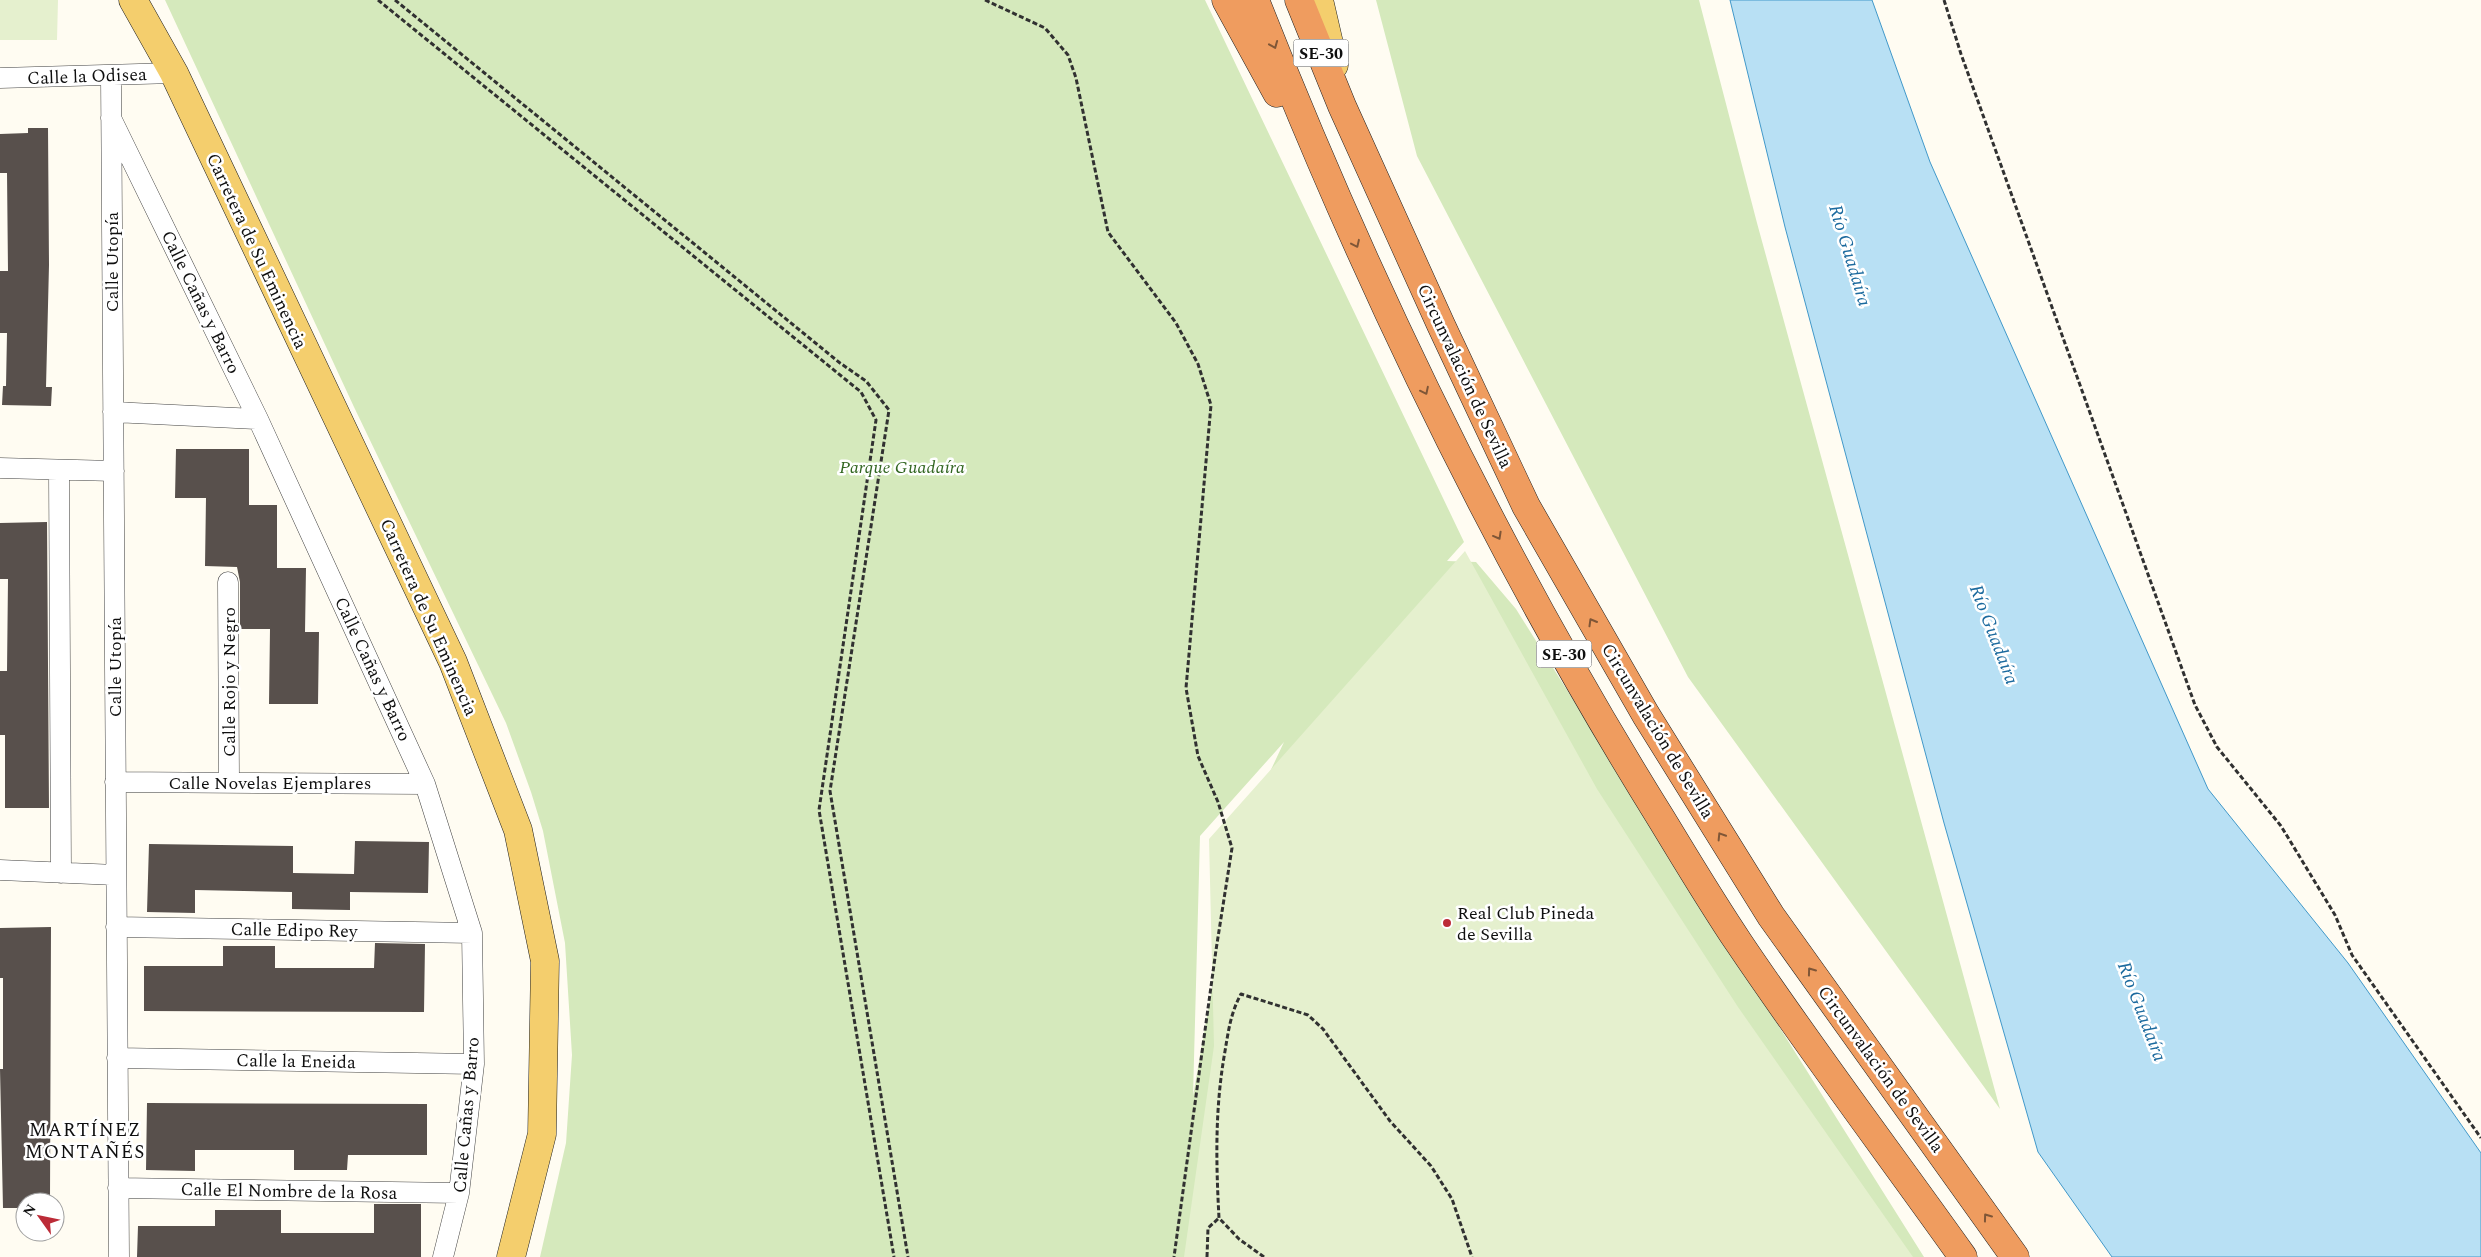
<svg xmlns="http://www.w3.org/2000/svg" width="2481" height="1257" viewBox="0 0 2481 1257" font-family="Spectral,serif">
<rect width="100%" height="100%" fill="#fffcf2"/>
<path fill="#d5e9bc" fill-rule="evenodd" d="M 165,0 L 1205,0 L 1464,542 L 1447,561 L 1476,562 L 1516,609 L 1924,1257 L 540,1257 L 566,1143 L 572,1055 L 565,943 L 543,831 L 531,792 L 506,723 L 354,407 ZM 1284,742 L 1238,840 L 1193,1096 L 1200,836 Z
M 1376,0 L 1699,0 L 1757,223 L 2000,1109 L 1688,677 L 1417,156 Z"/>
<path fill="#e5f0ce" d="M 0,0 L 58,0 L 57,40 L 0,40 Z
M 1465,551 L 1597,789 L 1738,1007 L 1913,1257 L 1184,1257 L 1214,1046 L 1209,839 Z"/>
<path fill="#b8e0f4" stroke="#4198c9" d="M 1730,0 L 1872,0 L 1930,162 L 2208,789 L 2348,963 L 2481,1153 L 2481,1257 L 2112,1257 L 2038,1152 L 1944,823 L 1785,227 Z"/>
<path fill="#58504c" d="M 28,128 L 48,128 L 49,265 L 46,387 L 52,387 L 51,406 L 2,405 L 3,386 L 6,386 L 7,333 L 0,333 L 0,271 L 8,271 L 7,173 L 0,173 L 0,134 L 28,133 Z
M 176,449 L 249,449 L 249,505 L 277,505 L 277,568 L 306,568 L 305,632 L 319,632 L 318,704 L 269,704 L 270,629 L 240,629 L 240,582 L 237,567 L 205,566 L 206,498 L 175,498 Z
M 47,522 L 49,808 L 5,808 L 5,735 L 0,735 L 0,671 L 7,671 L 8,579 L 0,579 L 0,523 Z
M 355,841 L 429,842 L 428,893 L 350,892 L 350,910 L 292,909 L 292,892 L 195,890 L 195,913 L 147,912 L 149,844 L 293,846 L 293,873 L 354,874 Z
M 51,927 L 50,1202 L 25,1202 L 25,1208 L 3,1208 L 0,1069 L 3,1069 L 3,978 L 0,978 L 0,928 Z
M 375,943 L 425,944 L 424,1012 L 144,1011 L 144,966 L 223,966 L 223,946 L 275,946 L 275,968 L 374,968 Z
M 147,1103 L 427,1104 L 427,1155 L 348,1155 L 347,1170 L 294,1170 L 294,1150 L 195,1150 L 195,1171 L 146,1170 Z
M 374,1204 L 421,1204 L 421,1257 L 137,1257 L 138,1226 L 215,1226 L 215,1210 L 281,1210 L 281,1233 L 374,1233 Z"/>
<g fill="none" stroke-linecap="round" stroke-linejoin="round">
<g stroke="#424242" stroke-width="21">
<path id="street" d="M 111,76 L 119,1257
M 0,78 L 174,73
M 111,118 L 258,419 L 425,784 L 472,933 L 474,1064 L 459,1193 L 443,1257
M 113,412 L 258,419
M 0,468 L 114,471
M 59,470 L 61,873
M 228,582 L 229,782
M 115,782 L 425,784
M 0,870 L 116,875
M 116,927 L 472,933
M 117,1058 L 474,1064
M 118,1188 L 459,1193"/>
</g>
<g stroke="#202020" stroke-width="29">
<path id="primary" d="M 133,0 L 174,73 L 453,662 L 518,830 L 545,961 L 542,1134 L 511,1257
M 1319,0 L 1334,65"/>
</g>
<g stroke="#202020" stroke-width="29">
<path id="highway" d="M 1226,0 L 1277,93
M 1255,0 C 1367,285 1500,560 1662,820 C 1687,861 1712,903 1739,943 C 1811,1050 1889,1153 1963,1257
M 1299,0 L 1342,106 L 1441,325 L 1526,506 L 1646,715 L 1771,916 L 2015,1257"/>
</g>
<path stroke="#313131" stroke-width="3" stroke-dasharray="5 2.5" stroke-linecap="butt" d="M 378,0 L 861,392 L 876,420 L 819,810 L 894,1257
M 395,0 L 840,363 L 866,381 L 889,410 L 830,791 L 908,1257
M 985,0 L 1045,28 L 1068,55 L 1076,78 L 1108,232 L 1176,323 L 1198,364 L 1211,405 L 1186,688 L 1198,756 L 1218,802 L 1232,848 L 1216,950 L 1174,1257
M 1944,0 L 1961,54 L 2195,705 L 2217,747 L 2281,826 L 2335,915 L 2352,955 L 2481,1138
M 1207,1257 L 1208,1228 L 1219,1218
M 1264,1257 L 1239,1239 L 1219,1218 C 1216,1163 1215,1111 1224,1057 C 1228,1034 1230,1014 1241,994 L 1308,1015 L 1323,1029 L 1390,1121 L 1431,1166 L 1452,1199 L 1472,1257"/>
<use href="#street" stroke="#fff" stroke-width="20"/>
<use href="#primary" stroke="#f4ce6d" stroke-width="28"/>
<use href="#highway" stroke="#ef9c5f" stroke-width="28"/>
</g>
<defs><path id="oneway-chevron" d="M-2-3.5L2.5 0L-2 3.5" fill="none" stroke-width="1.6" stroke-linecap="round" stroke-linejoin="round" transform="scale(1.25)"/></defs>
<g stroke="#7f5637">
<use href="#oneway-chevron" transform="translate(1274 45) rotate(68)"/>
<use href="#oneway-chevron" transform="translate(1356 244) rotate(65)"/>
<use href="#oneway-chevron" transform="translate(1425 391) rotate(64)"/>
<use href="#oneway-chevron" transform="translate(1498 536) rotate(61)"/>
<use href="#oneway-chevron" transform="translate(1592 622) rotate(-120)"/>
<use href="#oneway-chevron" transform="translate(1721 836) rotate(-122)"/>
<use href="#oneway-chevron" transform="translate(1811 971) rotate(-126)"/>
<use href="#oneway-chevron" transform="translate(1987 1217) rotate(-126)"/>
</g>
<circle fill="#bc2b37" stroke="#fff" stroke-width="2" cx="1447" cy="923" r="5"/>
<g text-anchor="middle" stroke-width="5" stroke-linejoin="round" paint-order="stroke">
<g fill="#fff" stroke="#575757" stroke-width="1">
<rect x="1293.5" y="39.5" width="55" height="27" rx="4"/>
<rect x="1536.5" y="640.5" width="55" height="27" rx="4"/>
</g>
<g font-size="16" font-weight="bold" fill="#0f0f0f">
<text x="1321" y="59">SE-30</text>
<text x="1564" y="660">SE-30</text>
</g>
<g font-size="18" fill="#0f0f0f" stroke="#fff">
<text transform="translate(87 76) rotate(-2)" y="6">Calle la Odisea</text>
<text transform="translate(257 251) rotate(65)" y="6">Carretera de Su Eminencia</text>
<text transform="translate(112 262) rotate(-90)" y="6">Calle Utopía</text>
<text transform="translate(201 302) rotate(64)" y="6">Calle Cañas y Barro</text>
<text transform="translate(1465 376) rotate(65)" y="6">Circunvalación de Sevilla</text>
<text transform="translate(429 617) rotate(66)" y="6">Carretera de Su Eminencia</text>
<text transform="translate(115 667) rotate(-90)" y="6">Calle Utopía</text>
<text transform="translate(373 669) rotate(65)" y="6">Calle Cañas y Barro</text>
<text transform="translate(229 682) rotate(-90)" y="6">Calle Rojo y Negro</text>
<text transform="translate(1658 731) rotate(59)" y="6">Circunvalación de Sevilla</text>
<text x="270" y="789">Calle Novelas Ejemplares</text>
<text transform="translate(294 930) rotate(1)" y="6">Calle Edipo Rey</text>
<text transform="translate(296 1061) rotate(1)" y="6">Calle la Eneida</text>
<text transform="translate(1881 1069) rotate(54)" y="6">Circunvalación de Sevilla</text>
<text transform="translate(466 1115) rotate(-85)" y="6">Calle Cañas y Barro</text>
<text transform="translate(289 1191) rotate(1)" y="6">Calle El Nombre de la Rosa</text>
</g>
<g font-size="18" font-style="italic" fill="#326621" stroke="#fff">
<text x="902" y="473">Parque Guadaíra</text>
</g>
<g font-size="18" fill="#0f0f0f" stroke="#fff" text-anchor="start">
<text x="1457" y="919">Real Club Pineda<tspan x="1457" dy="21">de Sevilla</tspan></text>
</g>
<g font-size="19" font-style="italic" fill="#1b6a9e" stroke="#fff">
<text transform="translate(1851 255) rotate(73)" y="7">Río Guadaíra</text>
<text transform="translate(1995 634) rotate(69)" y="7">Río Guadaíra</text>
<text transform="translate(2143 1011) rotate(69)" y="7">Río Guadaíra</text>
</g>
<g font-size="19" letter-spacing="1" fill="#0f0f0f" stroke="#fff">
<text x="85" y="1136">MARTÍNEZ<tspan x="85" dy="22">MONTAÑÉS</tspan></text>
</g>
</g>
<g transform="translate(40 1217) rotate(303)"><circle r="24" fill="#ffffff" stroke="#9f9f9f"/>
<path d="M0-4L9 19L0 12L-9 19Z" fill="#bc2b37"/>
<text y="-8" font-size="14" font-weight="bold" text-anchor="middle" fill="#0f0f0f">N</text>
</g>
</svg>
